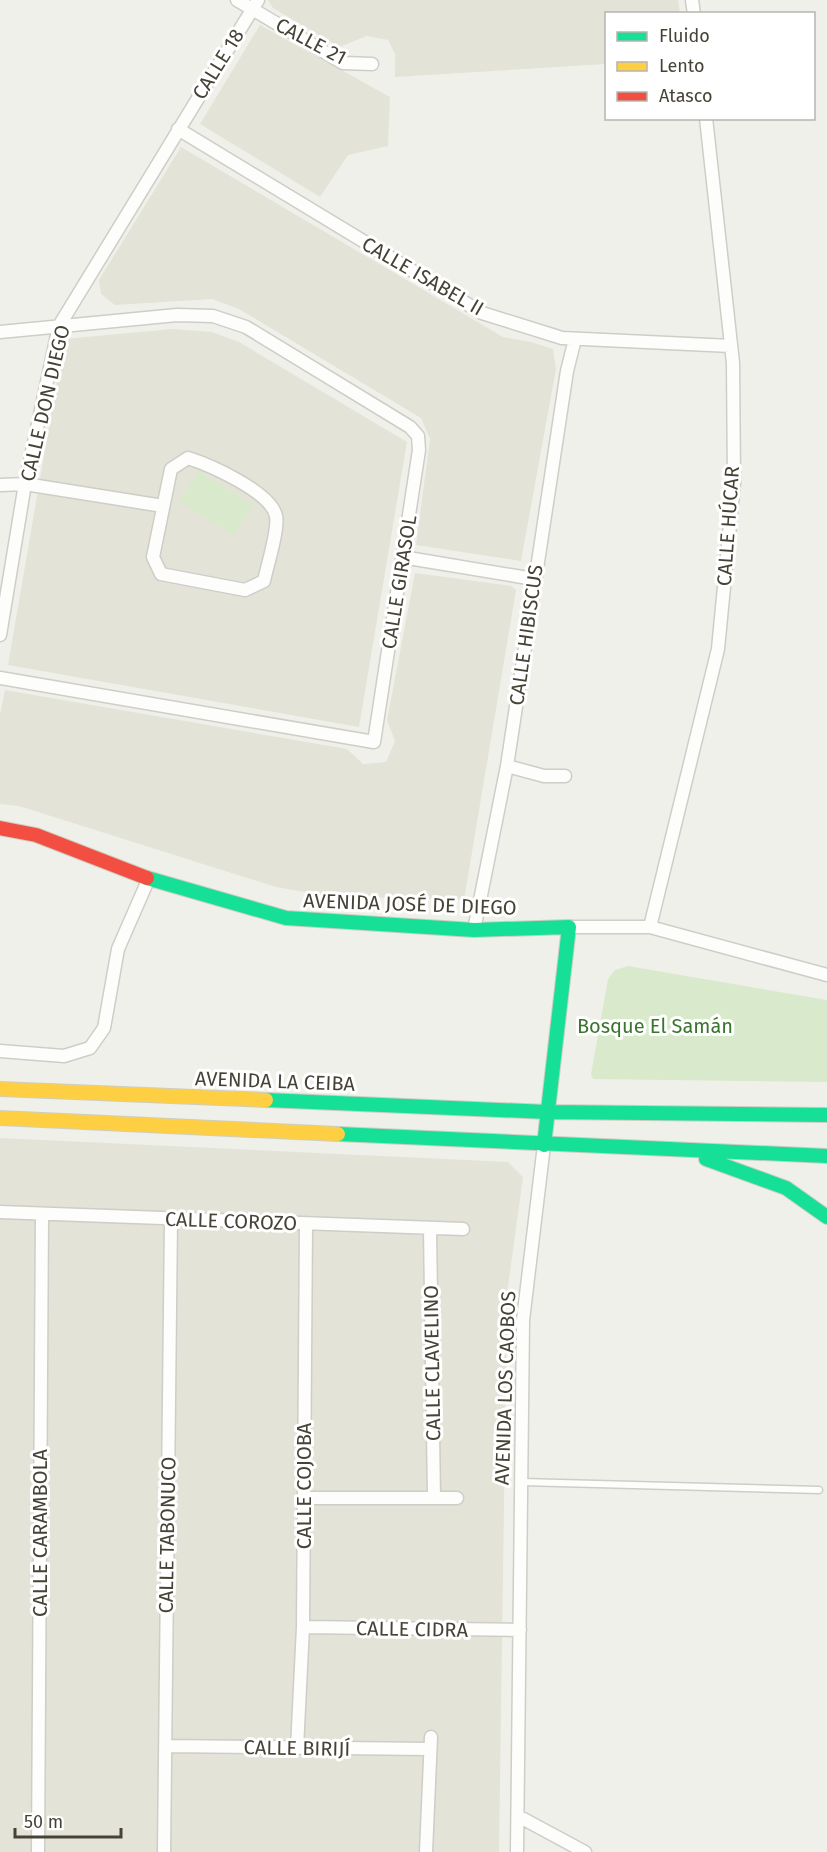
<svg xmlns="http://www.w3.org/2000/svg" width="827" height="1852" viewBox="0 0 827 1852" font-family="'Fira Sans',sans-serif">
<rect width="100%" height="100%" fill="#f0f0ea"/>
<path fill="#e4e3d7" d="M 268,0 L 678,0 L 680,13 L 606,14 L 606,64 L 395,77 L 395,54 L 388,40 L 367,36 L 339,47 L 273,8 Z
M 260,25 L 390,97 L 388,146 L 348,155 L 320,197 L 200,124 Z
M 181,147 L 503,337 L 531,342 L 553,349 L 556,369 L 521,561 L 416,545 L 430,439 L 421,418 L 239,309 L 212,299 L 115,305 L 101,294 L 99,280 Z
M 172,329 L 212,332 L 239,342 L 407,442 L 359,727 L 8,665 L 64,339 Z
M 415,573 L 511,586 L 516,590 L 464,900 L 327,896 L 276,887 L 19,806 L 0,804 L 0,715 L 5,690 L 347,749 L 363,764 L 386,762 L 395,741 L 387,720 Z
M 0,1138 L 508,1162 L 523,1177 L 507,1294 L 499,1852 L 0,1852 Z"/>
<path fill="#d8eacb" d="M 199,471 L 253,506 L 233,536 L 179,501 Z
M 628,966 L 827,1000 L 827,1082 L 593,1079 L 591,1074 L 608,979 L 615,970 Z"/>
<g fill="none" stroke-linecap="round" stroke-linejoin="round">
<g stroke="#cecdc7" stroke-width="9">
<path id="lane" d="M 522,1482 L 819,1490"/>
</g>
<g stroke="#cecdc7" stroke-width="15">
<path id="street" d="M 237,0 L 343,63 L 372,64
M 692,0 L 694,14
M 178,129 L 482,313 L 562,338 L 731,346
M 0,332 L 177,315 L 213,316 L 246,327 L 410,427 L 418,436 L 419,450 L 374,742 L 0,678
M 188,458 C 210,465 271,492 276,516 C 279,529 267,566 264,581 L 245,590 L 161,574 L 153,557 L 171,469 Z
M 0,485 L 25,484 L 163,506
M 402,557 L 534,579
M 0,635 L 25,484 L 59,326 L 258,0
M 507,766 L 544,776 L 565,776
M 569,927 L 650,927 L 827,975
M 650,927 L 718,649 L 734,483 L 733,363 L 706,118
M 474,930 L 507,766 L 567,371 L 575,339
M 0,1051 L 64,1056 L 90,1048 L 104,1028 L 118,949 L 149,878
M 0,1212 L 463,1229
M 430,1229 L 434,1498
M 304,1498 L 457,1498
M 303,1627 L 520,1630
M 165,1746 L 429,1749
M 297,1748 L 303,1627 L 306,1224
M 518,1816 L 585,1852
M 38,1852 L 42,1214
M 164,1852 L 171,1219
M 426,1852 L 431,1737
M 517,1852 L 523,1320 L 544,1145"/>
</g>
<g stroke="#cecec1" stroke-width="16">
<path id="fast" d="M 147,878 L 286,918 L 474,930 L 569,927 L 544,1145
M 266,1100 L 547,1112 L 827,1115
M 338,1134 L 827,1156
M 706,1159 L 786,1188 L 827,1217"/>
</g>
<g stroke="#cecec1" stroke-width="16">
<path id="slow" d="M 0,1089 L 266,1100
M 0,1118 L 338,1134"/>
</g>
<g stroke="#cecec1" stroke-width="16">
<path id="jam" d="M 0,828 L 36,835 L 147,878"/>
</g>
<use href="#lane" stroke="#fdfdfc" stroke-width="6"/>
<use href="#street" stroke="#fdfdfc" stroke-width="12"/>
<use href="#fast" stroke="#16e098" stroke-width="14"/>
<use href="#slow" stroke="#ffcf43" stroke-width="14"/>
<use href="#jam" stroke="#f24e42" stroke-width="14"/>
</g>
<g text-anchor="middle" stroke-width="6" stroke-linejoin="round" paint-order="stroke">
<g font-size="20" fill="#464336" stroke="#fff">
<text transform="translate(311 41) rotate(28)" y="7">CALLE 21</text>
<text transform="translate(218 64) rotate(-58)" y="7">CALLE 18</text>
<text transform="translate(423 276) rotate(30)" y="7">CALLE ISABEL II</text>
<text transform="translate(45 403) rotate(-77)" y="7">CALLE DON DIEGO</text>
<text transform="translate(728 526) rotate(-86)" y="7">CALLE HÚCAR</text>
<text transform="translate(399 582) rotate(-81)" y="7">CALLE GIRASOL</text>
<text transform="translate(526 635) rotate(-82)" y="7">CALLE HIBISCUS</text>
<text transform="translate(410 904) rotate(2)" y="7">AVENIDA JOSÉ DE DIEGO</text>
<text transform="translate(275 1081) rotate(2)" y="7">AVENIDA LA CEIBA</text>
<text transform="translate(231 1221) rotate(2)" y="7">CALLE COROZO</text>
<text transform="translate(432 1363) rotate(-91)" y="7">CALLE CLAVELINO</text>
<text transform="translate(505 1388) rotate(-88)" y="7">AVENIDA LOS CAOBOS</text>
<text transform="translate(304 1486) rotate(-90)" y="7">CALLE COJOBA</text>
<text transform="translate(40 1533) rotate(-90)" y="7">CALLE CARAMBOLA</text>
<text transform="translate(167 1535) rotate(-89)" y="7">CALLE TABONUCO</text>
<text transform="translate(412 1629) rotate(1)" y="7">CALLE CIDRA</text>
<text transform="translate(297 1748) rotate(1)" y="7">CALLE BIRIJÍ</text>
</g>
<g font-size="20" fill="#39752c" stroke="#fff">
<text x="655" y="1033">Bosque El Samán</text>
</g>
</g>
<rect x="605" y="12" width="210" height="108" fill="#ffffff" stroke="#b5b4af" stroke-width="1.5"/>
<rect x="617" y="32" width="30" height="9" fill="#16e098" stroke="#b5b4af" stroke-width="1.5"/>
<text x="659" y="42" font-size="18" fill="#464336">Fluido</text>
<rect x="617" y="62" width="30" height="9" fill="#ffcf43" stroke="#b5b4af" stroke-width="1.5"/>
<text x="659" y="72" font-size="18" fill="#464336">Lento</text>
<rect x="617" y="92" width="30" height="9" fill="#f24e42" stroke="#b5b4af" stroke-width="1.5"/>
<text x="659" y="102" font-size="18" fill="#464336">Atasco</text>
<path d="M15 1828v9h106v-9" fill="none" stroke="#464336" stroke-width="3"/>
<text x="24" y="1828" font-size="18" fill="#464336" stroke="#ffffff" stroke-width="4.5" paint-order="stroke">50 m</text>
</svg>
